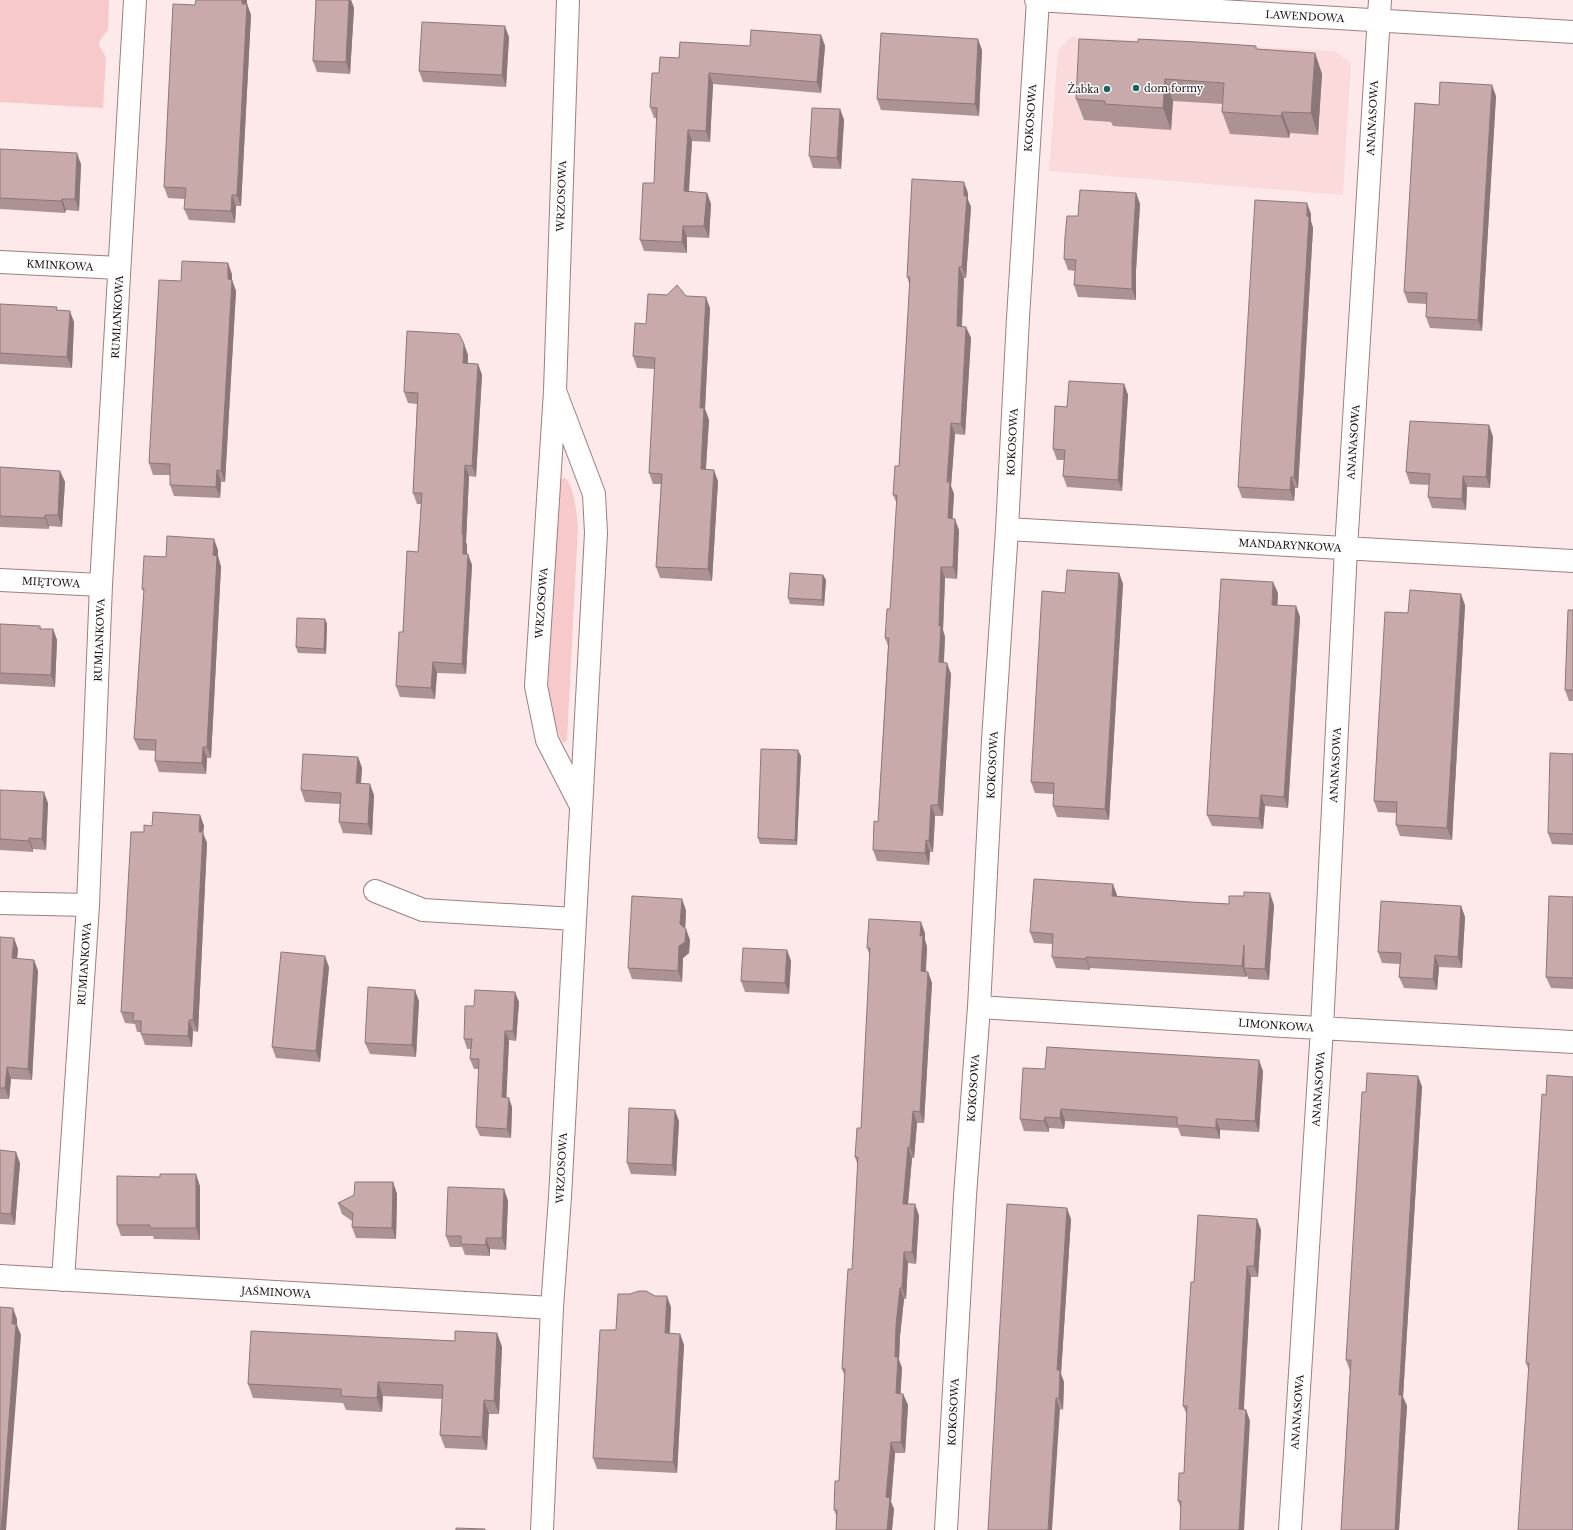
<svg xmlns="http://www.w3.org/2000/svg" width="1573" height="1530" viewBox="0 0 1573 1530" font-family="'Libre Baskerville',serif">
<rect width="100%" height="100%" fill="#fde9ea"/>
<path fill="#fadadb" d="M 1071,37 L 1335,51 L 1351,63 L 1343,195 L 1049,171 L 1058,50 Z"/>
<path fill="#f8c9cb" d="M 0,0 L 109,0 L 108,30 L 100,40 L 99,43 L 99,45 L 106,57 L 103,108 L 0,102 Z
M 565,478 C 574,484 577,516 578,527 L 567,740 L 564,743 L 560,738 L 550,705 L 548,691 L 559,482 L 562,479 Z"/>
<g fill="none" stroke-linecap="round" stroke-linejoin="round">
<g stroke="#9c7f80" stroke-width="24">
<path id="minor" d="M 568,0 L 555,391 L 536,686 L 547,740 L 580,804
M 1036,0 L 1573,32
M 0,262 L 119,268
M 1007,529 L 1573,561
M 0,580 L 101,585
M 375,891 L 423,910 L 575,919
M 0,903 L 88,905
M 979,1007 L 1284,1026 L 1573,1042
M 0,1276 L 552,1308
M 63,1280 L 88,905 L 101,585 L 135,0
M 542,1530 L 552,1308 L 560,1197 L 596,533 L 594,494 L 555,391
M 946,1530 L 965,1196 L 979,1007 L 993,740 L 1007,529 L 1018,318 L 1038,0
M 1290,1530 L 1322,1028 L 1346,549 L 1380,0"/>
</g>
<use href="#minor" stroke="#fff" stroke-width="22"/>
</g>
<path fill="#ac9293" d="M 247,0 L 247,4 L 251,15 L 241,206 L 236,206 L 235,223 L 189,220 L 184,209 L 185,199 L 168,198 L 164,187 L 195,5 Z
M 316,0 L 351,0 L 354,8 L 350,74 L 317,72 L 313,61 Z
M 821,35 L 825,46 L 821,93 L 713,84 L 710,142 L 692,141 L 689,192 L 707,193 L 711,204 L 709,238 L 687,237 L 687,253 L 644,251 L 640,240 L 654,183 L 657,118 L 654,118 L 650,107 L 659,73 L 679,58 Z
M 509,37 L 506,87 L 423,82 L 419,71 Z
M 1257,49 L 1315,53 L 1322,74 L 1318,135 L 1290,133 L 1289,138 L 1230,134 L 1222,112 L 1223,104 L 1173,101 L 1171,130 L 1113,126 L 1111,122 L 1084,120 L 1076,99 Z
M 982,50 L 979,116 L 881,110 L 877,99 Z
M 1496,96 L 1482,331 L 1430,328 L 1426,317 L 1427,304 L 1408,303 L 1404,292 L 1439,105 Z
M 840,109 L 844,120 L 841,169 L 813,168 L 809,156 Z
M 0,149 L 81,164 L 79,211 L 66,210 L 65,213 L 0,209 Z
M 968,193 L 968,200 L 971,207 L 966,278 L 964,278 L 962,327 L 966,327 L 971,338 L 965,435 L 955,434 L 951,486 L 954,494 L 952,519 L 959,530 L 957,579 L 945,578 L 943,630 L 945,637 L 944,662 L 951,674 L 943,816 L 935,816 L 933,852 L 930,852 L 929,865 L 877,861 L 873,850 L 878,822 L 888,646 L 885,638 L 890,609 L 897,504 L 893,495 L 899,466 L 910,286 L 907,277 Z
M 1136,193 L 1140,204 L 1136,271 L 1136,300 L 1078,297 L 1074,285 L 1075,271 L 1068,270 L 1064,259 L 1078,216 Z
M 1311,214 L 1311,221 L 1313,228 L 1298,488 L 1295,488 L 1294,501 L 1242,498 L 1238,487 Z
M 232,274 L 232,280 L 236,291 L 225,482 L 221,482 L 220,498 L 174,496 L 170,485 L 170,475 L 153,475 L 149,463 L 181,281 Z
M 686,296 L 710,308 L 705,409 L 709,420 L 706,469 L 718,481 L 712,581 L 660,578 L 656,567 L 661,484 L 653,484 L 649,473 L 655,369 L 637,368 L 633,356 L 646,324 Z
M 0,304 L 58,310 L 74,322 L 72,368 L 0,364 Z
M 464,344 L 468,355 L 468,363 L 478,364 L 482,375 L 476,477 L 469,476 L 466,542 L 467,545 L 467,554 L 472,565 L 466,674 L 437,673 L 435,699 L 400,697 L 396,686 L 403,632 L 418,552 L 421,504 L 417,504 L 413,493 L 417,404 L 408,403 L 404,392 Z
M 1124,384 L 1128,395 L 1122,491 L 1067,487 L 1063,476 L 1064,460 L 1057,460 L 1053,449 L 1067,407 Z
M 1489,425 L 1493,437 L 1490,488 L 1467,487 L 1466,510 L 1432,508 L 1428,497 L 1429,485 L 1410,484 L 1406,472 Z
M 0,467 L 60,471 L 65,482 L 62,527 L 49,526 L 49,529 L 0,527 Z
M 218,550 L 218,556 L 221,567 L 211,758 L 207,758 L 206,774 L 159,772 L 155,761 L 156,751 L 139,750 L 134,739 L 144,592 L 142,589 L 166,557 Z
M 1119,573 L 1123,584 L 1109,820 L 1057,817 L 1053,806 L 1053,794 L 1035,793 L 1031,782 L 1065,593 Z
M 823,575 L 826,580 L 824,606 L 790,604 L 788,598 Z
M 1278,593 L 1277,605 L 1296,606 L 1300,617 L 1288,808 L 1265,806 L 1263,829 L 1212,826 L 1207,815 Z
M 1465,605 L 1452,840 L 1400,836 L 1396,825 L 1397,813 L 1378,812 L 1374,801 L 1408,613 Z
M 1573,610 L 1573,701 L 1569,701 L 1565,690 Z
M 325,619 L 327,624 L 326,654 L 298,653 L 296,647 Z
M 0,624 L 40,626 L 41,629 L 53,629 L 57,640 L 55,687 L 0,684 Z
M 1573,754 L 1573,845 L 1552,844 L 1548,833 Z
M 801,756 L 797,845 L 760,844 L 758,838 Z
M 358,757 L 362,768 L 361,783 L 374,795 L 372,835 L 343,833 L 339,822 L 340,804 L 305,802 L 301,790 Z
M 0,790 L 48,803 L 46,850 L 33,849 L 33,852 L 0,850 Z
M 200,815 L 204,826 L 203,833 L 207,843 L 198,1032 L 193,1031 L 192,1047 L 145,1045 L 141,1034 L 141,1032 L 137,1032 L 135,1024 L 125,1023 L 121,1012 L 144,832 L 152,826 Z
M 1117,895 L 1117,897 L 1190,902 L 1229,904 L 1274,905 L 1269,980 L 1248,979 L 1247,975 L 1246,977 L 1090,968 L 1090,970 L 1056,968 L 1052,957 L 1053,944 L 1034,943 L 1030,932 Z
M 1573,897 L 1573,989 L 1551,988 L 1546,977 Z
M 1461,906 L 1465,917 L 1462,968 L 1439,967 L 1437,990 L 1404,988 L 1399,977 L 1400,964 L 1382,963 L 1378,952 Z
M 686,910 L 685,928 L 690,940 L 689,953 L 683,958 L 682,982 L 632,979 L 628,968 Z
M 925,933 L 925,940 L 927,947 L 926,972 L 928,972 L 932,983 L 924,1123 L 917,1123 L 914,1158 L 912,1158 L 908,1204 L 915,1204 L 919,1216 L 916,1264 L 908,1263 L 906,1299 L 904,1299 L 900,1336 L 899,1360 L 902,1368 L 900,1394 L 903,1394 L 908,1405 L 905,1453 L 895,1453 L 891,1502 L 894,1509 L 892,1530 L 836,1530 L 837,1518 L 834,1510 L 839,1481 L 845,1377 L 842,1369 L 852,1269 L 858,1166 L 855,1157 L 861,1128 L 870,956 L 867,948 Z
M 0,937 L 18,949 L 17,959 L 34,960 L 38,971 L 32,1080 L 11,1079 L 9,1099 L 0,1099 Z
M 787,950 L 791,961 L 789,994 L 745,992 L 741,981 Z
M 329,967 L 320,1062 L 276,1058 L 272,1047 Z
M 419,1001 L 416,1057 L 370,1054 L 365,1043 Z
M 519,1002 L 516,1041 L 509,1040 L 506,1097 L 512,1107 L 511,1138 L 480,1136 L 476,1127 L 479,1069 L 474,1069 L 470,1059 L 471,1049 L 467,1049 L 464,1039 L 474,1006 Z
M 1045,1069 L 1263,1071 L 1259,1132 L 1220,1130 L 1220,1139 L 1181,1136 L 1178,1128 L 1065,1121 L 1064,1129 L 1049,1128 L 1049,1132 L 1024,1131 L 1020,1119 Z
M 1418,1076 L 1422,1087 L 1403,1397 L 1407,1406 L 1399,1530 L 1341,1530 L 1350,1371 L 1346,1360 L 1366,1092 Z
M 1546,1095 L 1529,1371 L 1526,1363 Z
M 679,1121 L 676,1176 L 631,1174 L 627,1163 Z
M 0,1150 L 20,1163 L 15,1225 L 0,1224 Z
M 393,1182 L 397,1194 L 396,1239 L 356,1238 L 352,1227 L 352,1221 L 342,1214 L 338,1203 Z
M 200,1186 L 200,1240 L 154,1239 L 153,1236 L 121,1236 L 117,1225 Z
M 504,1189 L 508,1201 L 506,1250 L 490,1249 L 490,1256 L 465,1255 L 462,1247 L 450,1247 L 446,1236 Z
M 1071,1219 L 1061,1374 L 1064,1382 L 1063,1410 L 1060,1409 L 988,1530 Z
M 1257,1219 L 1261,1230 L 1258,1277 L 1251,1277 L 1244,1409 L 1246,1410 L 1250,1421 L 1181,1509 L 1178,1501 L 1184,1473 L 1187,1415 L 1183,1406 L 1194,1282 Z
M 671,1307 L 670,1333 L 680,1334 L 684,1345 L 677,1473 L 597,1469 L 593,1458 L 616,1330 Z
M 497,1333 L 502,1347 L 499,1414 L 489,1414 L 487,1450 L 445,1448 L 440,1435 L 442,1399 L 383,1396 L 382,1412 L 346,1410 L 343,1403 L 253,1398 L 248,1384 L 455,1341 Z"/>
<path fill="#8c7778" d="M 242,0 L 247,0 L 247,4 L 251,15 L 241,206 L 237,195 Z
M 349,0 L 351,0 L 354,8 L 350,74 L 346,62 Z
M 505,26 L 509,37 L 506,87 L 502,75 Z
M 821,35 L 825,46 L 821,93 L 817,82 Z
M 978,39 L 982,50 L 979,116 L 975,104 Z
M 1315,53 L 1322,74 L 1318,135 L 1311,113 Z
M 709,73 L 713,84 L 710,142 L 706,131 Z
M 1165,79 L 1173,101 L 1171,130 L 1163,108 Z
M 1492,85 L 1496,96 L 1482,331 L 1478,320 Z
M 840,109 L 844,120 L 841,169 L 837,158 Z
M 1282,112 L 1290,133 L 1289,138 L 1281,116 Z
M 688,130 L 692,141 L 688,202 L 684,191 Z
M 77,153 L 81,164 L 79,211 L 75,199 Z
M 964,182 L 968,193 L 968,200 L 971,207 L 966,278 L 962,267 Z
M 707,193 L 711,204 L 709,238 L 704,226 Z
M 1136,193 L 1140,204 L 1136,271 L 1136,300 L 1132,289 L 1132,259 Z
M 232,195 L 236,206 L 235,223 L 231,211 Z
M 62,199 L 66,210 L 65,213 L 61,201 Z
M 1307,203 L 1311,214 L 1311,221 L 1313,228 L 1298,488 L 1294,477 Z
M 683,226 L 687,237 L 687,253 L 682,242 Z
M 228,263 L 232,274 L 232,280 L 236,291 L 225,482 L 221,471 Z
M 959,267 L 964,278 L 961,338 L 957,326 Z
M 706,297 L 710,308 L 705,409 L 709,420 L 705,480 L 701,469 L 700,408 Z
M 70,311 L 74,322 L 72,368 L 67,357 Z
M 966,327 L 971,338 L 965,435 L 961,424 Z
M 464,344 L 468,355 L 467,374 L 463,363 Z
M 478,364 L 482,375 L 476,477 L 472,466 Z
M 1124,384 L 1128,395 L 1122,491 L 1118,480 Z
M 951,423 L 955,434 L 951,486 L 954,494 L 952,530 L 948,518 L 947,482 Z
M 1489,425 L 1493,437 L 1490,488 L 1486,477 Z
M 465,465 L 469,476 L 466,542 L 467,545 L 467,565 L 463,554 L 462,534 Z
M 217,470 L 221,482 L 220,498 L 216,487 Z
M 714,470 L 718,481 L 712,581 L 708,569 Z
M 60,471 L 65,482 L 62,527 L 58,515 Z
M 1463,476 L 1467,487 L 1466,510 L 1462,499 Z
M 1291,477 L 1295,488 L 1294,501 L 1290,490 Z
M 45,515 L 49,526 L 49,529 L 45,518 Z
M 955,519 L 959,530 L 957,579 L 953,567 Z
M 214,539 L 218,550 L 218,556 L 221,567 L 211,758 L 207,747 Z
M 468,554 L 472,565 L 466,674 L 462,664 Z
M 941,567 L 945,578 L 943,630 L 945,637 L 943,673 L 939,662 L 939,626 Z
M 1119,573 L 1123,584 L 1109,820 L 1105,809 Z
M 823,575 L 826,580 L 824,606 L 822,600 Z
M 1273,582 L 1278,593 L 1277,616 L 1272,605 Z
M 1461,594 L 1465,605 L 1452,840 L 1447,828 Z
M 1296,606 L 1300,617 L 1288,808 L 1284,797 Z
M 325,619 L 327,624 L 326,654 L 324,649 Z
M 53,629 L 57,640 L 55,687 L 51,675 Z
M 433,662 L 437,673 L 435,699 L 431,688 Z
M 947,663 L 951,674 L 943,816 L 938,805 Z
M 203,747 L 207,758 L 206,774 L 202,763 Z
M 798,750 L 801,756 L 797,845 L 795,840 Z
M 358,757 L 362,768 L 360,794 L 356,783 Z
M 370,784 L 374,795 L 372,835 L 368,824 Z
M 44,792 L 48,803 L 46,850 L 42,839 Z
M 1261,795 L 1265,806 L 1263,829 L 1259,818 Z
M 931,805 L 935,816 L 933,852 L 929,841 Z
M 200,815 L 204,826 L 203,833 L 207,843 L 198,1032 L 193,1020 Z
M 29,838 L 33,849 L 33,852 L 29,841 Z
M 926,840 L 930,852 L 929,865 L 925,853 Z
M 1113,884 L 1117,895 L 1116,908 L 1112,896 Z
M 1270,893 L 1274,905 L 1269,980 L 1265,969 Z
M 682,899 L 686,910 L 685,935 L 680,924 Z
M 1461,906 L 1465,917 L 1462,968 L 1458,957 Z
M 921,922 L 925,933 L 925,940 L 927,947 L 925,983 L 921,971 L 920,936 Z
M 686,929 L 690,940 L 689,953 L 683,958 L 682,982 L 678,971 L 679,946 Z
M 14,938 L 18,949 L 16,969 L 12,958 Z
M 1244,945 L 1244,968 L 1247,975 L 1246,977 L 1242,966 Z
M 787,950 L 791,961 L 789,994 L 785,983 Z
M 1435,955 L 1439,967 L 1437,990 L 1433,979 Z
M 325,956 L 329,967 L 320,1062 L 316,1051 Z
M 1086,957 L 1090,968 L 1090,970 L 1086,959 Z
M 34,960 L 38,971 L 32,1080 L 28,1069 Z
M 928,972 L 932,983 L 924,1123 L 920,1112 Z
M 415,990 L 419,1001 L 416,1057 L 412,1045 Z
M 515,992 L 519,1002 L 516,1041 L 513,1031 Z
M 189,1020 L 193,1031 L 192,1047 L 188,1036 Z
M 505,1031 L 509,1040 L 506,1107 L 502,1097 Z
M 1259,1060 L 1263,1071 L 1259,1132 L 1255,1121 Z
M 7,1067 L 11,1079 L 9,1099 L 5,1088 Z
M 1418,1076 L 1422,1087 L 1403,1397 L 1407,1406 L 1399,1530 L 1395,1530 L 1399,1395 Z
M 509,1098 L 512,1107 L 511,1138 L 507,1129 Z
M 1061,1109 L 1065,1121 L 1064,1129 L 1060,1118 Z
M 675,1110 L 679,1121 L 676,1176 L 672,1165 Z
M 913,1111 L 917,1123 L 914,1158 L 910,1147 Z
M 1045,1117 L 1049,1128 L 1049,1132 L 1044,1121 Z
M 1216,1119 L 1220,1130 L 1220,1139 L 1216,1128 Z
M 908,1147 L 912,1158 L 907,1215 L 903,1204 Z
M 16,1152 L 20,1163 L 15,1225 L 11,1214 Z
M 196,1174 L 200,1186 L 200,1240 L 196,1228 Z
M 393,1182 L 397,1194 L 396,1239 L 392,1228 Z
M 504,1189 L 508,1201 L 506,1250 L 502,1238 Z
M 915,1204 L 919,1216 L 916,1264 L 912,1252 Z
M 1067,1208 L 1071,1219 L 1061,1374 L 1064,1382 L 1063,1410 L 1059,1398 L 1057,1370 Z
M 1257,1219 L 1261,1230 L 1258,1277 L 1254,1266 Z
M 486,1238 L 490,1249 L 490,1256 L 486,1245 Z
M 904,1252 L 908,1263 L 906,1299 L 902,1288 Z
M 1247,1266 L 1251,1277 L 1243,1420 L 1239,1409 Z
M 900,1288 L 904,1299 L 900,1336 L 899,1360 L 902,1368 L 900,1404 L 896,1393 L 895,1357 L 896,1325 Z
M 667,1296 L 671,1307 L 669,1344 L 665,1333 Z
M 13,1308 L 17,1319 L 17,1325 L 21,1335 L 6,1530 L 1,1530 Z
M 497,1333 L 502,1347 L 499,1414 L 494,1401 Z
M 680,1334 L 684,1345 L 677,1473 L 673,1462 Z
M 378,1382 L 383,1396 L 382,1412 L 377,1398 Z
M 903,1394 L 908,1405 L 905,1453 L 901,1442 Z
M 1056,1398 L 1060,1409 L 1052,1530 L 1048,1530 Z
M 484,1400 L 489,1414 L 487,1450 L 482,1437 Z
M 1246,1410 L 1250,1421 L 1244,1530 L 1239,1530 Z
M 891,1442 L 895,1453 L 891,1502 L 894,1509 L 892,1530 L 887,1530 L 886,1497 Z"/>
<path fill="#c8aaab" stroke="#8c7778" d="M 196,0 L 242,0 L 242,4 L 247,4 L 237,195 L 232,195 L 231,211 L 184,209 L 186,188 L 164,187 L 173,4 L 195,5 Z
M 316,0 L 349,0 L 346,62 L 313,61 Z
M 422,22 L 505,26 L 502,75 L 419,71 Z
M 751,30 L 821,35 L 817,82 L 709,73 L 706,131 L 688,130 L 684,191 L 707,193 L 704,226 L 683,226 L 682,242 L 640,240 L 643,183 L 654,183 L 657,108 L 650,107 L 652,73 L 659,73 L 660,57 L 679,58 L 680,42 L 750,46 Z
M 881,33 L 978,39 L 975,104 L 877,99 Z
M 1079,39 L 1138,42 L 1138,39 L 1197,42 L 1256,46 L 1256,49 L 1315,53 L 1311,113 L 1282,112 L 1281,116 L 1222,112 L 1224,83 L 1165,79 L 1163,108 L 1105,104 L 1105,101 L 1076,99 Z
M 1440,82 L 1492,85 L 1478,320 L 1426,317 L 1427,293 L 1404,292 L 1415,103 L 1439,105 Z
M 812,108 L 840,109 L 837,158 L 809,156 Z
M 0,149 L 77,153 L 75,199 L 62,199 L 61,201 L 0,198 Z
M 912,179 L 964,182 L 964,196 L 967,196 L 962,267 L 959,267 L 957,326 L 966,327 L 961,424 L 951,423 L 947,482 L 950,482 L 948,518 L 955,519 L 953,567 L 941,567 L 939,626 L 941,626 L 939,662 L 947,663 L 938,805 L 931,805 L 929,841 L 926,840 L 925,853 L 873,850 L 874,821 L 878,822 L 889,638 L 885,638 L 887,609 L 890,609 L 897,495 L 893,495 L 895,466 L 899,466 L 910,277 L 907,277 Z
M 1080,190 L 1136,193 L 1132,259 L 1132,289 L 1074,285 L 1076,260 L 1064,259 L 1065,237 L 1067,216 L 1078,216 Z
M 1255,200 L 1307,203 L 1307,216 L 1309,217 L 1294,477 L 1291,477 L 1290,490 L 1238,487 Z
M 182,261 L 228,263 L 228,279 L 232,280 L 221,471 L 217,470 L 216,487 L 170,485 L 170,464 L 149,463 L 159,280 L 181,281 Z
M 677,285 L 686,296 L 706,297 L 700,408 L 704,408 L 701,469 L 714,470 L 708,569 L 656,567 L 662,474 L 649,473 L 655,358 L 633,356 L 635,323 L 646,324 L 648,294 L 667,295 Z
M 0,304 L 57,307 L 56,310 L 70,311 L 67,357 L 0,353 Z
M 407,331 L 459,334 L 464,344 L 463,363 L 478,364 L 472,466 L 465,465 L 462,534 L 463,534 L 463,554 L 468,554 L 462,664 L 433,662 L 431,688 L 396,686 L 399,632 L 403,632 L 407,551 L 418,552 L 422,493 L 413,493 L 418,393 L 404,392 Z
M 1069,381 L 1124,384 L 1118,480 L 1063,476 L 1065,450 L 1053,449 L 1055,406 L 1067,407 Z
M 1410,421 L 1489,425 L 1486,477 L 1463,476 L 1462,499 L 1428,497 L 1430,474 L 1406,472 Z
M 0,467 L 60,471 L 58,515 L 45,515 L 45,518 L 0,516 Z
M 167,536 L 214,539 L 213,555 L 217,556 L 207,747 L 203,747 L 202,763 L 155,761 L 156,740 L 134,739 L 144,589 L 142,589 L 144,556 L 166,557 Z
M 1067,570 L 1119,573 L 1105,809 L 1053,806 L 1054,783 L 1031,782 L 1042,591 L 1065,593 Z
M 790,573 L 823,575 L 822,600 L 788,598 Z
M 1221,579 L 1273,582 L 1272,605 L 1296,606 L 1284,797 L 1261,795 L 1259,818 L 1207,815 Z
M 1410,590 L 1461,594 L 1447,828 L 1396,825 L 1397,802 L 1374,801 L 1385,612 L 1408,613 Z
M 1568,610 L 1573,610 L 1573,690 L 1565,690 Z
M 297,618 L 325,619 L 324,649 L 296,647 Z
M 0,624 L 40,626 L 40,629 L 53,629 L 51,675 L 0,673 Z
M 761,749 L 798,750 L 795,840 L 758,838 Z
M 1550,753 L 1573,754 L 1573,834 L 1548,833 Z
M 303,754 L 358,757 L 356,783 L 370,784 L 368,824 L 339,822 L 341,793 L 301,790 Z
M 0,790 L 44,792 L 42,839 L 29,838 L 29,841 L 0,839 Z
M 153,812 L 200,815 L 199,832 L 203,832 L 193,1020 L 189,1020 L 188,1036 L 141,1034 L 141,1021 L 133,1021 L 134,1013 L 121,1012 L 131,832 L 144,832 L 144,825 L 152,826 Z
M 1034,879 L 1113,884 L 1112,896 L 1190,902 L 1229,904 L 1229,896 L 1244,896 L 1244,892 L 1270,893 L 1265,969 L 1244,968 L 1244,945 L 1242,966 L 1086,957 L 1086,959 L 1052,957 L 1053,934 L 1030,932 Z
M 632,896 L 682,899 L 680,924 L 686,929 L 685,942 L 679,946 L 678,971 L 628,968 Z
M 1549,896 L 1573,897 L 1573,978 L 1546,977 Z
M 1381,901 L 1461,906 L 1458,957 L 1435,955 L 1433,979 L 1399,977 L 1401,953 L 1378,952 Z
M 869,919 L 921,922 L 920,936 L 923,935 L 921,971 L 928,972 L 920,1112 L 913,1111 L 910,1147 L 908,1147 L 903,1204 L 915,1204 L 912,1252 L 904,1252 L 902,1288 L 900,1288 L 896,1325 L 895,1357 L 898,1357 L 896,1393 L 903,1394 L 901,1442 L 891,1442 L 886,1497 L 890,1498 L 887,1530 L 836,1530 L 837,1510 L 834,1510 L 835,1481 L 839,1481 L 845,1369 L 842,1369 L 846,1298 L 848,1269 L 852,1269 L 858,1157 L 855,1157 L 857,1128 L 861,1128 L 870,948 L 867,948 Z
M 0,937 L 14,938 L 12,958 L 34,960 L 28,1069 L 7,1067 L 5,1088 L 0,1088 Z
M 743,948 L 787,950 L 785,983 L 741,981 Z
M 281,952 L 325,956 L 316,1051 L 272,1047 Z
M 368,987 L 415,990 L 412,1045 L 365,1043 Z
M 475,990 L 515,992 L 513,1031 L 505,1031 L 502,1097 L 509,1098 L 507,1129 L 476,1127 L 479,1059 L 470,1059 L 472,1039 L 464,1039 L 465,1006 L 474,1006 Z
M 1047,1047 L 1259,1060 L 1255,1121 L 1216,1119 L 1216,1128 L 1177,1125 L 1177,1117 L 1061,1109 L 1060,1118 L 1045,1117 L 1044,1121 L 1020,1119 L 1023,1068 L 1045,1069 Z
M 1367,1073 L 1418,1076 L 1399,1395 L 1402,1395 L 1395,1530 L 1341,1530 L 1351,1360 L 1346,1360 L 1362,1092 L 1366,1092 Z
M 1547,1075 L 1573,1077 L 1573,1530 L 1518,1530 L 1529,1363 L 1526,1363 L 1542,1094 L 1546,1095 Z
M 629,1108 L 675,1110 L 672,1165 L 627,1163 Z
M 0,1150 L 16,1152 L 11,1214 L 0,1213 Z
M 160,1174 L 196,1174 L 196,1228 L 150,1228 L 150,1225 L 117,1225 L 117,1176 L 160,1177 Z
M 355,1182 L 393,1182 L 392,1228 L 352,1227 L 353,1213 L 338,1203 L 354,1195 Z
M 448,1187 L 504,1189 L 502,1238 L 486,1238 L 486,1245 L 461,1244 L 461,1236 L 446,1236 Z
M 1007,1204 L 1067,1208 L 1057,1370 L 1060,1370 L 1059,1398 L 1056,1398 L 1048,1530 L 988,1530 Z
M 1198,1215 L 1257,1219 L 1254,1266 L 1247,1266 L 1239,1409 L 1246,1410 L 1239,1530 L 1180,1530 L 1181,1501 L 1178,1501 L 1179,1473 L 1184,1473 L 1187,1406 L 1183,1406 L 1191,1282 L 1194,1282 Z
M 639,1291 L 646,1291 L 655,1296 L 667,1296 L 665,1333 L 680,1334 L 673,1462 L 593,1458 L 600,1330 L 616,1330 L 618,1294 L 630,1294 Z
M 0,1307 L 13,1308 L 12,1324 L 16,1324 L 1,1530 L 0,1530 Z
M 251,1331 L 455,1341 L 455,1331 L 497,1333 L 494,1401 L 484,1400 L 482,1437 L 440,1435 L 443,1385 L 378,1382 L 377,1398 L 341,1396 L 341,1389 L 248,1384 Z
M 456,1528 L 485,1529 L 485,1530 L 456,1530 Z"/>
<g fill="#156468" stroke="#fff" stroke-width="1.5">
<circle cx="1136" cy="88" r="4"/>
<circle cx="1107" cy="89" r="4"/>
</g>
<g text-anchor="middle" stroke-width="3" stroke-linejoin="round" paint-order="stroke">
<g font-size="10" fill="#1d1313" stroke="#fff">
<text transform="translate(1305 16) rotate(3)" y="4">LAWENDOWA</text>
<text transform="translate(1030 118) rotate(-86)" y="4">KOKOSOWA</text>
<text transform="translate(1372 118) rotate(-87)" y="4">ANANASOWA</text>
<text transform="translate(561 196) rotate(-88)" y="4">WRZOSOWA</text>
<text transform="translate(60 265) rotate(3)" y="4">KMINKOWA</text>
<text transform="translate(117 317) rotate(-87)" y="4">RUMIANKOWA</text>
<text transform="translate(1012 442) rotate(-87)" y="4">KOKOSOWA</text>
<text transform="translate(1353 442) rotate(-86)" y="4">ANANASOWA</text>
<text transform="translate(1290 545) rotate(3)" y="4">MANDARYNKOWA</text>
<text transform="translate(51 582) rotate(3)" y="4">MIĘTOWA</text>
<text transform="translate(541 603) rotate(-86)" y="4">WRZOSOWA</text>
<text transform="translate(99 640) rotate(-88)" y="4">RUMIANKOWA</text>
<text transform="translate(992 765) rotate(-87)" y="4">KOKOSOWA</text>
<text transform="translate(1335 765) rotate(-87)" y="4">ANANASOWA</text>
<text transform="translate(84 964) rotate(-86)" y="4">RUMIANKOWA</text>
<text transform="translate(1276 1025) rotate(4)" y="4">LIMONKOWA</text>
<text transform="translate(973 1088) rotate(-86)" y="4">KOKOSOWA</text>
<text transform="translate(1318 1089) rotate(-86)" y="4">ANANASOWA</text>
<text transform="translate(561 1168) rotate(-87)" y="4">WRZOSOWA</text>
<text transform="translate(276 1292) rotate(3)" y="4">JAŚMINOWA</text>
<text transform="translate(953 1412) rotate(-87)" y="4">KOKOSOWA</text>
<text transform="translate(1297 1412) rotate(-86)" y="4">ANANASOWA</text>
</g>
<g font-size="10" fill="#1d1313" stroke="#fff" text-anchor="start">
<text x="1144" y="92">dom formy</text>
<text x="1099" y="93" text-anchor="end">Żabka</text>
</g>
</g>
</svg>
